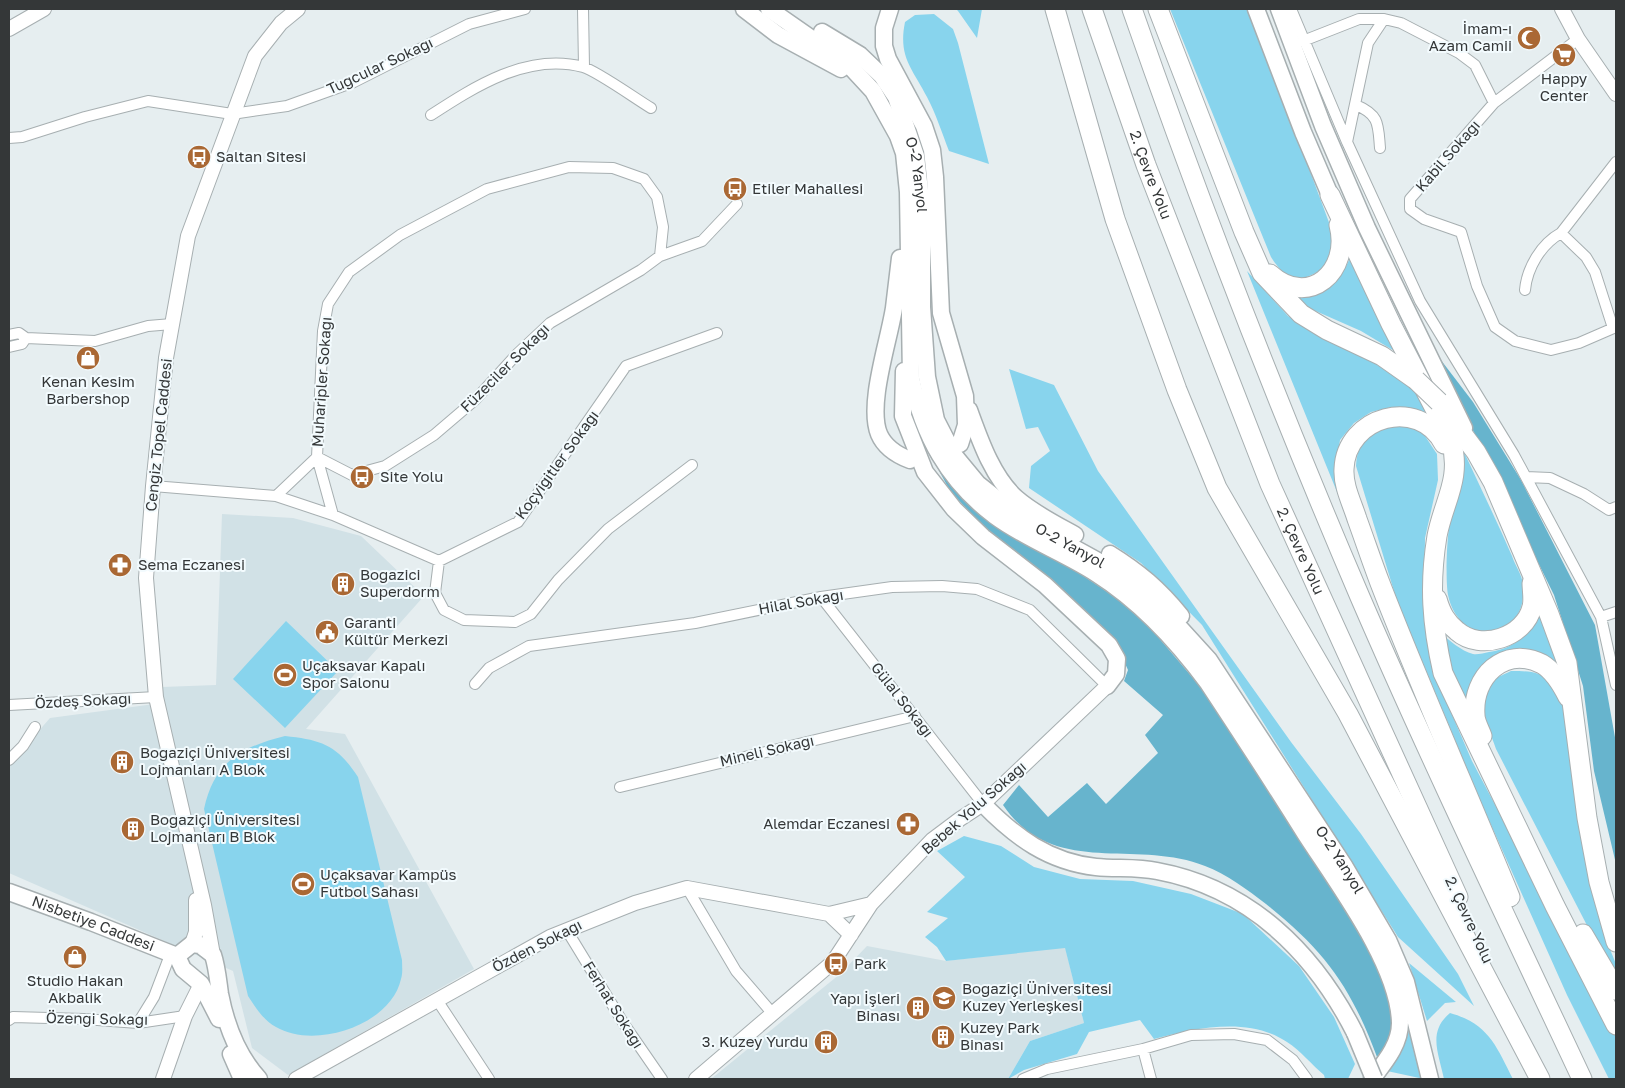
<svg xmlns="http://www.w3.org/2000/svg" width="1625" height="1088" viewBox="0 0 1625 1088" font-family="'Golos Text',sans-serif">
<rect width="100%" height="100%" fill="#e6eef0"/>
<path fill="#d1e1e6" d="M 222,514 L 293,518 L 361,536 L 424,596 L 306,729 L 345,734 L 474,969 L 288,1075 L 252,1048 L 233,971 L 9,873 L 9,765 L 50,718 L 162,703 L 162,687 L 216,685 Z
M 867,946 L 946,961 L 1065,947 L 1084,1023 L 1030,1041 L 1008,1079 L 711,1079 L 840,974 Z"/>
<path fill="#88d4ed" d="M 956,9 L 982,9 L 977,38 L 958,11 Z
M 1170,9 L 1250,9 L 1334,236 L 1330,262 C 1306,283 1289,286 1271,257 Z
M 934,14 L 953,29 L 958,43 L 989,164 L 949,151 C 942,133 936,114 927,97 C 912,68 898,57 905,22 L 915,15 Z
M 1350,258 L 1396,352 L 1361,331 L 1302,305 L 1294,294 C 1325,291 1336,289 1350,258 Z
M 1247,271 L 1288,316 L 1317,334 L 1357,351 L 1415,391 L 1431,416 L 1411,409 L 1392,407 L 1371,412 L 1354,423 L 1340,440 L 1335,475 L 1348,519 Z
M 1009,369 L 1054,385 L 1098,471 L 1291,742 L 1361,834 L 1458,974 L 1474,1006 L 1398,937 L 1202,625 L 1141,563 L 1029,488 L 1031,466 L 1050,451 L 1038,427 L 1026,429 Z
M 1403,422 L 1423,433 L 1437,454 L 1438,480 L 1425,538 L 1424,615 L 1434,673 L 1472,761 L 1616,1035 L 1616,1079 L 1609,1079 L 1567,995 L 1483,807 L 1397,601 L 1356,466 C 1358,434 1375,427 1403,422 Z
M 1464,452 C 1480,487 1497,521 1512,556 C 1515,565 1522,575 1523,584 C 1529,642 1460,651 1448,595 C 1445,577 1447,528 1452,511 C 1459,487 1465,478 1464,452 Z
M 1539,609 L 1560,669 L 1498,656 L 1471,712 L 1456,688 L 1440,632 C 1449,640 1461,651 1473,654 C 1477,655 1484,653 1489,652 C 1516,648 1530,634 1539,609 Z
M 286,621 L 338,671 L 285,728 L 233,679 Z
M 1511,671 C 1545,671 1548,676 1565,704 L 1607,942 L 1616,964 L 1616,974 L 1593,937 L 1496,749 C 1489,728 1473,697 1494,680 C 1498,676 1506,674 1511,671 Z
M 285,736 C 322,740 337,745 358,777 L 402,960 C 402,966 403,973 401,979 C 391,1025 315,1050 276,1027 C 263,1020 256,1008 248,996 L 204,809 C 214,762 241,747 285,736 Z
M 964,836 L 1001,846 L 1034,867 L 1080,879 L 1133,881 L 1191,894 L 1243,914 L 1299,966 L 1334,1017 L 1355,1064 L 1348,1079 L 1325,1079 L 1324,1075 C 1312,1065 1301,1051 1287,1042 C 1249,1016 1195,1028 1154,1039 L 1140,1020 L 1089,1032 L 1077,1054 L 1024,1070 L 1008,1079 L 1030,1041 L 1084,1023 L 1065,948 L 946,961 L 937,947 L 925,937 L 948,918 L 927,912 L 965,877 L 937,851 Z
M 1409,963 L 1456,1002 L 1445,1003 L 1427,1021 Z
M 1450,1013 C 1489,1024 1496,1046 1513,1079 L 1444,1079 C 1439,1054 1427,1032 1450,1013 Z
M 1411,1023 L 1424,1079 L 1387,1071 C 1401,1057 1406,1043 1411,1023 Z"/>
<path fill="#67b4cd" d="M 1434,351 L 1473,402 L 1521,480 L 1595,625 L 1616,743 L 1616,864 L 1594,771 L 1583,686 L 1554,595 Z
M 936,465 L 965,497 L 1136,611 L 1198,684 L 1272,791 L 1370,943 L 1391,1000 L 1392,1037 L 1377,1057 C 1351,987 1325,951 1266,904 C 1248,890 1226,874 1205,866 C 1134,838 1053,879 1003,805 L 1019,785 L 1048,817 L 1087,783 L 1106,804 L 1158,753 L 1145,735 L 1163,715 L 1124,681 L 1128,670 L 1118,648 L 996,540 L 950,491 Z"/>
<g fill="none" stroke-linecap="round" stroke-linejoin="round">
<g stroke="#a7afb1" stroke-width="12">
<path id="street" d="M 583,9 L 584,67
M 1291,9 L 1347,142 L 1420,301 L 1514,455 L 1601,617 L 1616,685
M 1578,39 L 1494,103 L 1410,199 L 1410,209 L 1424,219 L 1461,232 L 1477,286 L 1495,327 L 1515,341 L 1551,350 L 1579,343 L 1616,327
M 1303,41 L 1359,19 L 1384,19 L 1401,23 L 1459,53 L 1475,65 L 1494,103
M 1356,105 C 1380,115 1378,125 1380,148
M 431,115 C 474,87 528,52 583,67 C 597,71 636,99 651,108
M 9,138 L 22,137 L 85,117 L 148,101 L 232,114 L 287,106 L 354,82 L 469,24 L 525,9
M 1347,142 L 1368,43 L 1384,19
M 1561,233 L 1616,162
M 1525,290 C 1527,268 1541,244 1561,233 L 1586,257 L 1595,272 L 1613,328
M 9,335 L 19,333 L 26,338 L 95,341 L 148,326 L 172,324
M 9,347 L 22,344 L 26,338
M 1526,477 L 1550,478 L 1584,494 L 1609,510 L 1616,507
M 153,486 L 276,496 L 333,515 L 439,561 L 518,522 L 626,366 L 717,333
M 276,496 L 317,457 L 323,331 L 328,304 L 349,272 L 400,235 L 487,189 L 569,167 L 613,168 L 644,179 L 657,197 L 663,227 L 660,256
M 333,515 L 317,457 L 352,475 L 385,466 L 434,435 L 475,400 L 517,354 L 550,323 L 641,270 L 660,256 L 702,241 L 737,204
M 439,561 L 435,593 L 444,610 L 464,620 L 515,622 L 531,614 L 558,580 L 608,529 L 692,465
M 821,597 L 983,804
M 1601,617 L 1616,612
M 475,684 L 489,668 L 529,646 L 695,623 L 821,597 L 892,587 L 942,586 L 977,589 L 1030,610 L 1107,686
M 9,705 L 156,697
M 9,760 L 23,746 L 35,727
M 620,787 L 915,716
M 687,888 L 736,971 L 773,1014
M 566,929 L 624,1024 L 662,1079
M 437,1000 L 489,1079
M 9,1020 L 13,1017 L 84,1019 L 138,1023 L 185,1016
M 138,1023 L 154,997 L 170,955
M 1023,1079 L 1047,1069 L 1143,1049
M 1151,1079 L 1143,1049 L 1191,1035 L 1234,1034 L 1267,1040 L 1293,1060 L 1307,1079"/>
</g>
<g stroke="#a7afb1" stroke-width="16">
<path id="secondary" d="M 1562,9 L 1578,39 L 1616,94
M 9,29 L 44,9
M 829,914 L 851,935
M 192,944 L 196,932 L 196,900
M 213,955 L 204,905 L 156,697 L 146,578 L 153,486 L 166,358 L 188,236 L 255,56 L 281,23 L 298,9
M 163,1079 L 185,1016 L 201,984
M 296,1079 L 550,937 L 635,903 L 687,888 L 829,914 L 871,904
M 696,1079 L 833,962 L 871,904 L 932,840 L 960,819 L 983,804 L 1107,686"/>
</g>
<g stroke="#a7afb1" stroke-width="19">
<g id="primary">
<path d="M 744,9 L 778,35 L 841,69"/>
<path d="M 769,9 L 848,64 L 873,91 L 898,136 L 904,153 L 908,192 L 911,378 C 923,435 948,481 995,516 C 1026,539 1065,553 1097,574 C 1141,602 1177,641 1208,683 C 1241,733 1274,784 1306,835 C 1337,883 1399,965 1400,1023 C 1400,1045 1384,1063 1372,1079"/>
<path d="M 890,9 L 884,28 L 884,46 L 888,59 L 924,126 L 932,150 L 935,177 L 941,313 L 965,396 L 966,425 L 960,444"/>
<path d="M 1256,9 L 1303,132 L 1330,195"/>
<path d="M 1279,9 L 1323,126 L 1367,228 L 1464,428"/>
<path id="s1" d="M 822,32 L 860,55 L 882,76 L 896,97 L 916,156 L 922,208 L 922,307 L 927,377 L 936,420 L 954,455 L 978,484 L 1007,507 L 1036,527 L 1118,572 L 1168,615 L 1209,660 L 1345,867 L 1388,940 L 1406,982 L 1430,1079"/>
<path d="M 900,258 C 898,275 896,292 894,308 C 889,341 867,404 879,434 C 885,448 897,455 910,460"/>
<path d="M 904,371 L 903,416 L 925,472 L 954,509 L 983,537 L 1045,585 L 1109,645 L 1117,659 L 1116,674 L 1107,686"/>
<path d="M 969,410 C 980,440 992,476 1016,498 C 1033,513 1055,524 1075,535"/>
<path d="M 1110,554 C 1139,572 1159,589 1181,616"/>
<path d="M 983,804 C 1015,837 1049,862 1096,867 C 1116,869 1137,867 1157,871 C 1249,888 1314,952 1355,1033"/>
<path id="s2" d="M 9,892 L 91,922 L 177,956"/>
<path d="M 177,956 L 192,944 L 200,945 L 213,955 C 217,967 218,980 220,994 C 226,1025 237,1055 259,1079"/>
<path d="M 177,956 L 183,969 L 201,984 L 219,1019"/>
<path d="M 231,1054 L 242,1079"/>
</g>
</g>
<g stroke="#a7afb1" stroke-width="21">
<g id="highway">
<path d="M 1055,9 L 1115,219 L 1177,390 L 1217,488 L 1348,714 L 1540,1079"/>
<path id="s3" d="M 1092,9 L 1146,165 L 1270,484 L 1458,897"/>
<path d="M 1132,9 C 1201,207 1277,403 1360,597 C 1430,759 1507,919 1582,1079"/>
<path d="M 1158,9 L 1244,232 L 1262,273 L 1301,314 L 1327,330 L 1382,356 L 1416,380"/>
<path d="M 1330,195 L 1391,324 L 1451,440 C 1462,479 1444,500 1437,536 C 1429,585 1432,625 1443,673 L 1555,906 L 1616,1025"/>
<path d="M 1270,274 C 1309,309 1351,271 1339,225"/>
<path d="M 1446,412 L 1476,452 L 1493,482 L 1549,614 L 1567,663 L 1587,818 L 1599,882 L 1616,942"/>
<path d="M 1444,444 C 1419,396 1346,416 1344,469 C 1343,486 1352,503 1357,519 C 1365,541 1372,562 1380,583 C 1421,689 1467,792 1510,897"/>
<path d="M 1437,599 C 1441,613 1446,622 1457,631 C 1481,652 1525,637 1532,607 C 1534,600 1532,590 1532,583"/>
<path d="M 1482,736 C 1480,730 1475,722 1475,715 C 1472,677 1504,645 1542,664 C 1554,671 1562,685 1568,697"/>
<path d="M 1583,934 L 1616,990"/>
</g>
</g>
<use href="#street" stroke="#fff" stroke-width="10"/>
<use href="#secondary" stroke="#fff" stroke-width="14"/>
<use href="#primary" stroke="#fff" stroke-width="16"/>
<use href="#highway" stroke="#fff" stroke-width="19"/>
<g stroke="#a7afb1" stroke-width="19" stroke-linecap="butt">
<path id="primary-bridge" d="M 1355,1033 L 1374,1079"/>
</g>
<g stroke="#a7afb1" stroke-width="21" stroke-linecap="butt">
<path id="highway-bridge" d="M 1416,380 L 1439,402"/>
</g>
<use href="#primary-bridge" stroke="#fff" stroke-width="16"/>
<use href="#highway-bridge" stroke="#fff" stroke-width="19"/>
</g>
<defs>
<g id="mosque-disc" transform="scale(1.25)"><circle r="9.5" fill="#aa6834" stroke="#f3fbfe"/><path d="M3.5-4.9A6 6 0 1 0 3.5 4.9A5 5 0 1 1 3.5-4.9Z" fill="#fff"/></g>
<g id="supermarket-disc" transform="scale(1.25)"><circle r="9.5" fill="#aa6834" stroke="#f3fbfe"/><path d="M-6-5.5h2.5l.6 2H6L4.5 2H-2.5L-4.4-4H-6ZM-1.5 3.2a1.3 1.3 0 1 0 .1 0ZM3 3.2a1.3 1.3 0 1 0 .1 0Z" fill="#fff"/></g>
<g id="bus-disc" transform="scale(1.25)"><circle r="9.5" fill="#aa6834" stroke="#f3fbfe"/><path d="M-5-6H5V4H4V6H2V4H-2V6H-4V4H-5ZM-3.5-4V0h7V-4ZM-3.5 1.2v1.5H-2V1.2ZM2 1.2v1.5H3.5V1.2Z" fill="#fff"/></g>
<g id="shop-disc" transform="scale(1.25)"><circle r="9.5" fill="#aa6834" stroke="#f3fbfe"/><path d="M-5-2.5h2.3a2.7 3.5 0 0 1 5.4 0H5L5.5 6h-11ZM-1.5-2.5h3a1.5 2.3 0 0 0-3 0Z" fill="#fff"/></g>
<g id="pharmacy-disc" transform="scale(1.25)"><circle r="9.5" fill="#aa6834" stroke="#f3fbfe"/><path d="M-2-6h4v4h4v4h-4v4h-4v-4h-4v-4h4Z" fill="#fff"/></g>
<g id="building-disc" transform="scale(1.25)"><circle r="9.5" fill="#aa6834" stroke="#f3fbfe"/><path d="M-4-6H4V6H1V3H-1V6H-4ZM-2.5-4.3h1.7v1.8h-1.7ZM.8-4.3h1.7v1.8H.8ZM-2.5-1h1.7V.8h-1.7ZM.8-1h1.7V.8H.8Z" fill="#fff"/></g>
<g id="civic-disc" transform="scale(1.25)"><circle r="9.5" fill="#aa6834" stroke="#f3fbfe"/><path d="M-.6-6.5H3V-4.5H.6V-3L4-1V1h2V6H-6V1h2V-1L-.6-3ZM-1.2 2.5V6h2.4V2.5Z" fill="#fff"/></g>
<g id="stadium-disc" transform="scale(1.25)"><circle r="9.5" fill="#aa6834" stroke="#f3fbfe"/><path d="M0-5a6.5 5 0 1 0 0 10a6.5 5 0 1 0 0-10ZM-3.5-1.8h7v3.6h-7Z" fill="#fff"/></g>
<g id="university-disc" transform="scale(1.25)"><circle r="9.5" fill="#aa6834" stroke="#f3fbfe"/><path d="M0-5L7-2L0 1L-7-2ZM-4 1L0 2.5L4 1V4Q0 6-4 4Z" fill="#fff"/></g>
</defs>
<g fill-rule="evenodd">
<use href="#mosque-disc" x="1529" y="38"/>
<use href="#supermarket-disc" x="1564" y="55"/>
<use href="#bus-disc" x="199" y="157"/>
<use href="#bus-disc" x="735" y="189"/>
<use href="#shop-disc" x="88" y="358"/>
<use href="#bus-disc" x="362" y="477"/>
<use href="#pharmacy-disc" x="120" y="565"/>
<use href="#building-disc" x="343" y="584"/>
<use href="#civic-disc" x="327" y="632"/>
<use href="#stadium-disc" x="285" y="675"/>
<use href="#building-disc" x="122" y="762"/>
<use href="#pharmacy-disc" x="908" y="824"/>
<use href="#building-disc" x="133" y="829"/>
<use href="#stadium-disc" x="303" y="884"/>
<use href="#shop-disc" x="75" y="957"/>
<use href="#bus-disc" x="836" y="964"/>
<use href="#university-disc" x="944" y="998"/>
<use href="#building-disc" x="918" y="1008"/>
<use href="#building-disc" x="943" y="1037"/>
<use href="#building-disc" x="826" y="1042"/>
</g>
<g text-anchor="middle" stroke-width="4" stroke-linejoin="round" paint-order="stroke">
<g font-size="15" fill="#343738" stroke="#f3fbfe" text-anchor="start">
<text x="1512" y="34" text-anchor="end">İmam-ı<tspan x="1512" dy="17">Azam Camii</tspan></text>
<text x="1564" y="84" text-anchor="middle">Happy<tspan x="1564" dy="17">Center</tspan></text>
<text x="216" y="162">Saltan Sitesi</text>
<text x="752" y="194">Etiler Mahallesi</text>
<text x="88" y="387" text-anchor="middle">Kenan Kesim<tspan x="88" dy="17">Barbershop</tspan></text>
<text x="380" y="482">Site Yolu</text>
<text x="138" y="570">Sema Eczanesi</text>
<text x="360" y="580">Bogazici<tspan x="360" dy="17">Superdorm</tspan></text>
<text x="344" y="628">Garanti<tspan x="344" dy="17">Kültür Merkezi</tspan></text>
<text x="302" y="671">Uçaksavar Kapalı<tspan x="302" dy="17">Spor Salonu</tspan></text>
<text x="140" y="758">Boğaziçi Üniversitesi<tspan x="140" dy="17">Lojmanları A Blok</tspan></text>
<text x="150" y="825">Boğaziçi Üniversitesi<tspan x="150" dy="17">Lojmanları B Blok</tspan></text>
<text x="890" y="829" text-anchor="end">Alemdar Eczanesi</text>
<text x="320" y="880">Uçaksavar Kampüs<tspan x="320" dy="17">Futbol Sahası</tspan></text>
<text x="854" y="969">Park</text>
<text x="75" y="986" text-anchor="middle">Studio Hakan<tspan x="75" dy="17">Akbalik</tspan></text>
<text x="962" y="994">Boğaziçi Üniversitesi<tspan x="962" dy="17">Kuzey Yerleşkesi</tspan></text>
<text x="900" y="1004" text-anchor="end">Yapı İşleri<tspan x="900" dy="17">Binası</tspan></text>
<text x="960" y="1033">Kuzey Park<tspan x="960" dy="17">Binası</tspan></text>
<text x="808" y="1047" text-anchor="end">3. Kuzey Yurdu</text>
</g>
<g font-size="15" fill="#343738" stroke="#f3fbfe">
<text transform="translate(380 66) rotate(-25)" y="5">Tuğcular Sokağı</text>
<text transform="translate(1448 156) rotate(-49)" y="5">Kabil Sokağı</text>
<text dy="5" stroke="none"><textPath href="#s3" startOffset="176">2. Çevre Yolu</textPath></text>
<text dy="5" stroke="none"><textPath href="#s1" startOffset="181">O-2 Yanyol</textPath></text>
<text transform="translate(505 368) rotate(-45)" y="5">Füzeciler Sokağı</text>
<text transform="translate(322 382) rotate(-86)" y="5">Muharipler Sokağı</text>
<text transform="translate(159 435) rotate(-84)" y="5">Cengiz Topel Caddesi</text>
<text transform="translate(557 465) rotate(-54)" y="5">Koçyiğitler Sokağı</text>
<text dy="5" stroke="none"><textPath href="#s1" startOffset="616">O-2 Yanyol</textPath></text>
<text dy="5" stroke="none"><textPath href="#s3" startOffset="581">2. Çevre Yolu</textPath></text>
<text transform="translate(801 602) rotate(-10)" y="5">Hilal Sokağı</text>
<text transform="translate(902 700) rotate(52)" y="5">Gülal Sokağı</text>
<text transform="translate(83 701) rotate(-3)" y="5">Özdeş Sokağı</text>
<text transform="translate(767 751) rotate(-13)" y="5">Mineli Sokağı</text>
<text transform="translate(974 808) rotate(-41)" y="5">Bebek Yolu Sokağı</text>
<text dy="5" stroke="none"><textPath href="#s1" startOffset="1036">O-2 Yanyol</textPath></text>
<text transform="translate(1469 920) rotate(65)" y="5">2. Çevre Yolu</text>
<text dy="5" stroke="none"><textPath href="#s2" startOffset="90">Nisbetiye Caddesi</textPath></text>
<text transform="translate(537 946) rotate(-27)" y="5">Özden Sokağı</text>
<text transform="translate(613 1005) rotate(58)" y="5">Ferhat Sokağı</text>
<text transform="translate(97 1019) rotate(1)" y="5">Özengi Sokağı</text>
</g>
</g>
<rect width="1625" height="1088" fill="none" stroke="#343738" stroke-width="20"/>
</svg>
